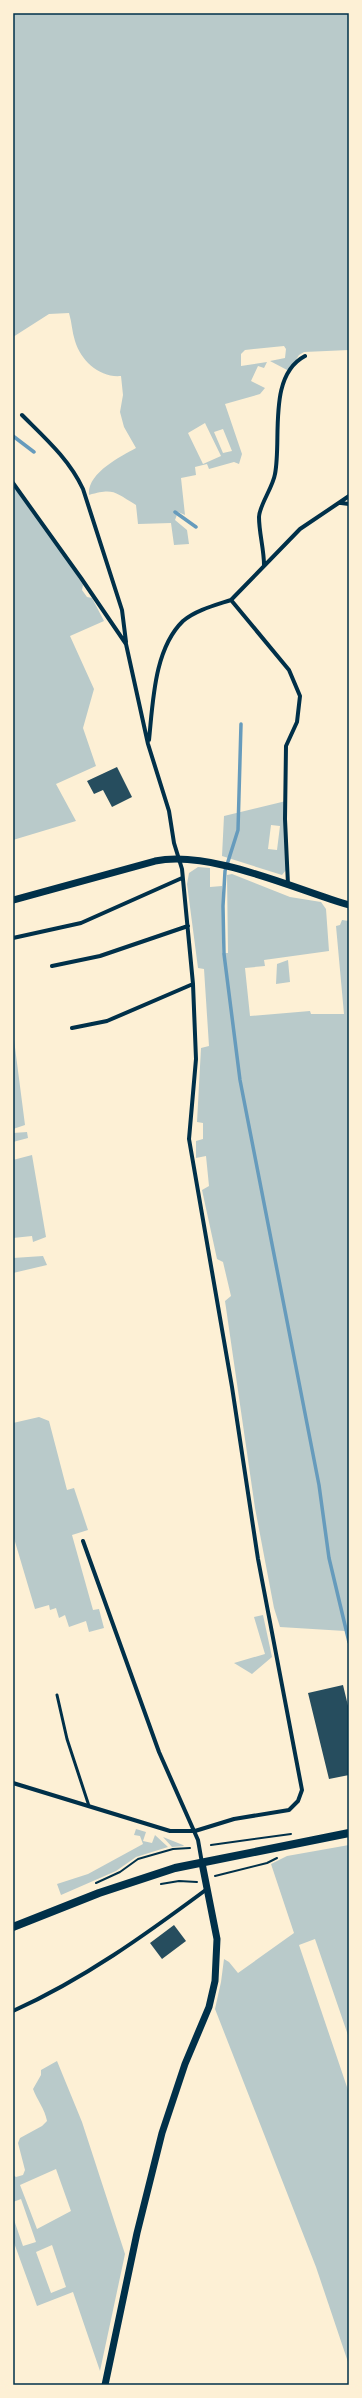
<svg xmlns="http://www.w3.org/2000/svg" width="362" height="2398" viewBox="0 0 362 2398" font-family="'Golos Text',sans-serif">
<rect width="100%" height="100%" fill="#fdf0d5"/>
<path fill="#b9caca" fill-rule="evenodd" d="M 13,13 L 349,13 L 349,350 L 304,352 L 299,355 L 289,371 L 270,361 L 285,358 L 286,349 L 284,346 L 245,350 L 241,354 L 241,366 L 267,362 L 264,368 L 258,366 L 251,381 L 265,388 L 260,394 L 225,404 L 242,454 L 239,464 L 234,462 L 209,469 L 207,464 L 195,467 L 196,475 L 181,478 L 185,515 L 178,512 L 175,520 L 187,530 L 189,544 L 174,545 L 171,523 L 138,524 L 136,505 C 114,492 114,488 89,495 C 87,473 120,457 136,448 L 124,427 L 120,412 L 123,395 L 121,376 C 100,378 81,361 75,341 C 72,332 72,323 69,313 L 49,314 L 13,337 ZM 205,423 L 221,456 L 203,464 L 188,433 ZM 223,429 L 232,451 L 223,453 L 214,432 Z
M 13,486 L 67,560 L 83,585 L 82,590 L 87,597 L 92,598 L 104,621 L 70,636 L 94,689 L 83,728 L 96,766 L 56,784 L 76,821 L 13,840 Z
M 286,801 L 286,870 L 282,875 L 222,856 L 224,816 ZM 271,825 L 280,826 L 277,850 L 268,849 Z
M 198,867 L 210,868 L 210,887 L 222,886 L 222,953 L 228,953 L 227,875 L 232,874 L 290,897 L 321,902 L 326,909 L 329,951 L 264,960 L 265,966 L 245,968 L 250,1016 L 310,1011 L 311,1014 L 344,1014 L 336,926 L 340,925 L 342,920 L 349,921 L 349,1645 L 345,1631 L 280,1627 L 274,1608 L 255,1508 L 225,1301 L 231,1296 L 223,1262 L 217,1259 L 202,1190 L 209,1186 L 206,1156 L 196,1158 L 196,1141 L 203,1139 L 203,1123 L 197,1122 L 201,1048 L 209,1046 L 204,969 L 198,968 L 187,884 L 189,873 Z
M 288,960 L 290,982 L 276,984 L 277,964 Z
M 13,1032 L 25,1125 L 13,1129 Z
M 27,1132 L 28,1138 L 13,1142 L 13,1133 Z
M 32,1155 L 46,1237 L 33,1242 L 32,1236 L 13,1238 L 13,1160 Z
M 43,1256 L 47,1265 L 13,1273 L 13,1258 Z
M 39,1417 L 49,1421 L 67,1490 L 74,1488 L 88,1530 L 72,1535 L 93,1610 L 99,1609 L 104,1628 L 89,1632 L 86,1621 L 69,1627 L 65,1615 L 59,1618 L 56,1608 L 50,1610 L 49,1605 L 35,1609 L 13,1535 L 13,1423 Z
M 263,1615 L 272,1657 L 252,1674 L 234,1663 L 265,1654 L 254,1617 Z
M 136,1829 L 146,1832 L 143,1841 L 152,1843 L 155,1835 L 168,1847 L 136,1857 L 116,1871 L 61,1895 L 57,1884 L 88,1874 L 143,1844 L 140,1836 L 134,1835 Z
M 163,1837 L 183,1845 L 184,1846 L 172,1847 Z
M 349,1845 L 349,2038 L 315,1939 L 299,1945 L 349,2093 L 349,2365 L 316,2267 L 215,2009 L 221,1982 L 224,1959 L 229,1962 L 238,1973 L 294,1933 L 271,1864 L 287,1856 Z
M 57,2061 L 82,2122 L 125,2254 L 100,2371 L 73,2292 L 37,2306 L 13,2240 L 13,2217 L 23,2246 L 36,2242 L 21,2199 L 13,2202 L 13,2175 L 16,2177 L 23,2175 L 25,2170 L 18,2143 L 20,2138 L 42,2126 L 47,2121 C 45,2109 37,2100 33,2089 L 41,2075 L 41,2070 ZM 56,2169 L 71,2211 L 37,2229 L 20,2185 ZM 52,2245 L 66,2287 L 51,2293 L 36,2252 Z"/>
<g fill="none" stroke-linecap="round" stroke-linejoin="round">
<path stroke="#669bbc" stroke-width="3.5" d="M 13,436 L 34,452
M 175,512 L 196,527
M 241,724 L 238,830 L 225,871 L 223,906 L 224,954 L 240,1080 L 319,1485 L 329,1558 L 349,1642"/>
</g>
<path fill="#264d5e" d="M 117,767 L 132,797 L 112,807 L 103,790 L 94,794 L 87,781 Z
M 343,1685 L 349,1710 L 349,1775 L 329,1779 L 308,1693 Z
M 174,1925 L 186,1941 L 162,1959 L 150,1943 Z"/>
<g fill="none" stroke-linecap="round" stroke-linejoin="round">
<path stroke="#003049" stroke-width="2" d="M 211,1845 L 291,1834
M 215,1876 L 267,1863 L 277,1858
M 96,1883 L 120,1872 L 138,1859 L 173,1849 L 190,1848
M 161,1884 L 179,1881 L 197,1882"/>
<path stroke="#003049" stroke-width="3" d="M 57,1695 L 67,1739 L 89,1806"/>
<path stroke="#003049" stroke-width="4" d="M 22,415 C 45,438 69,459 83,489 L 122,610 L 126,642
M 13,483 L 81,578 L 126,644 L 148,744 L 169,811 L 174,843 L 182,869 L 193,984 L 196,1059 L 189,1139 L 232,1387 L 258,1559 L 302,1790 L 298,1801 L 289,1810 L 234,1819 L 195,1831 L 170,1831 L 13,1783
M 341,503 L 349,504
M 264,565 C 264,549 259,533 259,517 C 259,506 273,487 275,474 C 282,439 267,376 305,356
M 231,600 L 300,529 L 349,496
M 149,740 C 153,702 154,649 183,621 C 196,610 216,605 231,600 L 289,670 L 300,696 L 297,722 L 286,746 L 285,819 L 288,885
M 13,938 L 81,923 L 182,878
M 52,966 L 100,956 L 188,926
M 72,1028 L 107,1021 L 193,984
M 83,1541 L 159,1752 L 198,1840 L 202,1863
M 13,2011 C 84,1979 145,1935 207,1889"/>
<path stroke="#003049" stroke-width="7" d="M 13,900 L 155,861 C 211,850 294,889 349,905
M 105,2385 L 137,2233 L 162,2133 L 185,2064 L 209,2007 L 215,1981 L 217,1939 L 202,1863"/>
<path stroke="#003049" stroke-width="8" d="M 13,1927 L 99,1893 L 175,1868 L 349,1833"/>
</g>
<rect width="362" height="2398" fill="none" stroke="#fdf0d5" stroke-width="28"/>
<rect x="14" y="14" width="334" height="2370" fill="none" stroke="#003049" stroke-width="1.5"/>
</svg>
